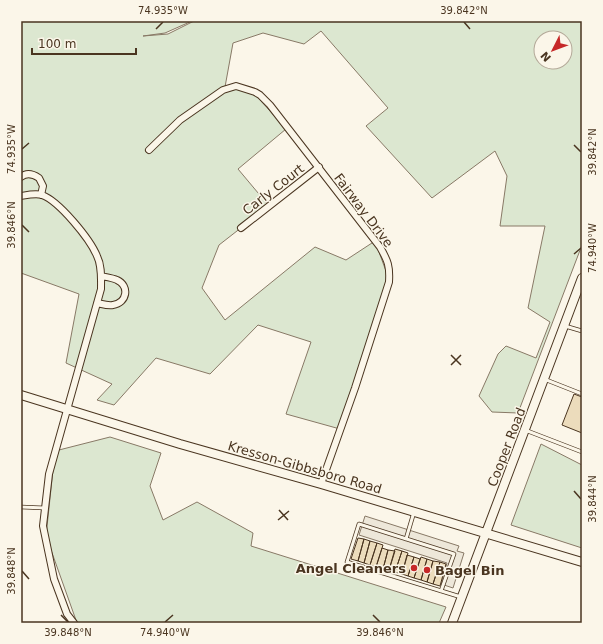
<svg xmlns="http://www.w3.org/2000/svg" width="603" height="644" viewBox="0 0 603 644" font-family="'DejaVu Sans',sans-serif">
<rect width="100%" height="100%" fill="#fbf6e9"/>
<path fill="#dce7d0" stroke="#887966" fill-rule="evenodd" d="M 21,21 L 192,21 L 165,33 L 143,36 L 168,34 L 194,21 L 582,21 L 582,245 L 518,413 L 492,412 L 479,396 L 498,354 L 506,346 L 536,358 L 550,322 L 528,308 L 545,226 L 500,226 L 507,176 L 495,151 L 432,198 L 366,126 L 388,108 L 321,31 L 304,44 L 263,33 L 233,43 L 225,87 L 253,92 L 286,129 L 238,169 L 269,206 L 219,245 L 202,288 L 225,320 L 315,247 L 346,260 L 375,241 L 390,282 L 340,429 L 286,414 L 311,342 L 258,325 L 210,374 L 156,358 L 114,405 L 97,400 L 112,384 L 66,363 L 79,294 L 21,273 ZM 541,38 L 565,38 L 565,62 L 541,62 Z
M 110,437 L 161,453 L 150,486 L 163,520 L 197,502 L 253,533 L 251,546 L 446,607 L 439,623 L 77,623 L 46,536 L 55,451 Z
M 541,444 L 582,465 L 582,548 L 511,525 Z"/>
<path fill="#ede7d9" stroke="#887966" d="M 365,516 L 459,546 L 457,551 L 464,553 L 453,588 L 441,584 L 447,563 L 359,535 Z"/>
<path fill="#ecdcbc" stroke="#4a3520" d="M 574,394 L 582,397 L 582,433 L 562,425 Z
M 358,538 L 364,539 L 358,561 L 351,559 Z
M 364,539 L 370,541 L 364,563 L 358,561 Z
M 370,541 L 377,543 L 370,565 L 364,563 Z
M 377,543 L 383,545 L 376,567 L 370,565 Z
M 382,548 L 388,550 L 383,569 L 376,567 Z
M 395,549 L 402,551 L 395,572 L 389,570 Z
M 388,550 L 395,551 L 389,570 L 383,569 Z
M 402,551 L 408,553 L 402,574 L 395,572 Z
M 407,555 L 414,557 L 408,576 L 402,574 Z
M 414,557 L 420,559 L 414,578 L 408,576 Z
M 421,557 L 427,559 L 421,580 L 414,578 Z
M 427,559 L 433,561 L 427,582 L 421,580 Z
M 433,561 L 440,562 L 433,584 L 427,582 Z
M 440,562 L 446,564 L 440,586 L 433,584 Z"/>
<g fill="none" stroke-linecap="round" stroke-linejoin="round">
<g stroke="#4a3520" stroke-width="4.5">
<path id="service" d="M 565,326 L 582,331
M 544,379 L 582,394
M 525,430 L 582,452
M 21,507 L 45,508
M 406,539 L 414,512
M 441,591 L 454,554 L 359,524 L 347,562 L 461,597"/>
</g>
<g stroke="#4a3520" stroke-width="8">
<path id="minor" d="M 149,150 L 180,120 L 223,90 L 236,86 L 255,92 L 260,95 L 270,105 L 380,247 C 388,261 390,266 389,282 L 355,388 L 321,484
M 21,177 C 27,172 33,174 39,178 L 43,186 L 41,195
M 21,196 C 27,195 36,193 42,195 C 59,201 90,239 97,256 C 102,266 101,278 101,289 L 49,474 L 43,526 L 54,579 L 67,614 L 74,623
M 241,228 L 319,167
M 97,303 C 102,304 108,306 113,305 C 127,303 130,286 117,280 C 113,278 106,277 101,276"/>
</g>
<g stroke="#4a3520" stroke-width="10">
<path id="tertiary" d="M 21,395 L 180,444 L 321,484 L 582,562
M 452,623 L 582,278"/>
</g>
<use href="#service" stroke="#fbf6e9" stroke-width="3"/>
<use href="#minor" stroke="#fbf6e9" stroke-width="6"/>
<use href="#tertiary" stroke="#fbf6e9" stroke-width="8"/>
</g>
<path fill="none" stroke="#4a3520" stroke-width="1.5" d="M 464,22 L 470,29M 156,29 L 163,22M 574,145 L 581,152M 22,149 L 29,143M 22,225 L 29,232M 574,254 L 581,248M 451,355 L 461,365M 451,365 L 461,355M 574,491 L 581,499M 279,510 L 288,520M 278,520 L 289,511M 22,571 L 29,579M 61,615 L 68,622M 373,615 L 380,622M 165,622 L 173,615"/>
<g fill="#c62828" stroke="#fbf6e9" stroke-width="1.5">
<circle cx="414" cy="568" r="4"/>
<circle cx="427" cy="570" r="4"/>
</g>
<g text-anchor="middle" stroke-width="3" stroke-linejoin="round" paint-order="stroke">
<g font-size="13" fill="#4a3520" stroke="#fbf6e9">
<text transform="translate(273 189) rotate(-38)" y="5">Carly Court</text>
<text transform="translate(364 210) rotate(53)" y="5">Fairway Drive</text>
<text transform="translate(506 447) rotate(-69)" y="5">Cooper Road</text>
<text transform="translate(305 467) rotate(16)" y="5">Kresson-Gibbsboro Road</text>
</g>
<g font-size="13" font-weight="bold" fill="#4a3520" stroke="#fbf6e9" text-anchor="end">
<text x="406" y="573">Angel Cleaners</text>
<text x="435" y="575" text-anchor="start">Bagel Bin</text>
</g>
</g>
<rect width="603" height="644" fill="none" stroke="#fbf6e9" stroke-width="44"/>
<g transform="translate(553 50) rotate(228)"><circle r="19" fill="#fbf6e9" stroke="#b4a999"/>
<path d="M0-3L7 15L0 10L-7 15Z" fill="#c62828"/>
<text y="-6" font-size="11" font-weight="bold" text-anchor="middle" fill="#4a3520">N</text>
</g>
<path d="M32 48v6h104v-6" fill="none" stroke="#4a3520" stroke-width="2"/>
<text x="38" y="48" font-size="12" fill="#4a3520" stroke="#fbf6e9" stroke-width="3" paint-order="stroke">100 m</text>
<rect x="22" y="22" width="559" height="600" fill="none" stroke="#4a3520" stroke-width="1.5"/>
<g font-size="10" text-anchor="middle" fill="#4a3520">
<text x="163" y="14">74.935°W</text>
<text x="464" y="14">39.842°N</text>
<text transform="translate(11 149) rotate(-90)" y="4">74.935°W</text>
<text transform="translate(592 152) rotate(-90)" y="4">39.842°N</text>
<text transform="translate(11 225) rotate(-90)" y="4">39.846°N</text>
<text transform="translate(592 248) rotate(-90)" y="4">74.940°W</text>
<text transform="translate(592 499) rotate(-90)" y="4">39.844°N</text>
<text transform="translate(11 571) rotate(-90)" y="4">39.848°N</text>
<text x="68" y="636">39.848°N</text>
<text x="165" y="636">74.940°W</text>
<text x="380" y="636">39.846°N</text>
</g>
</svg>
